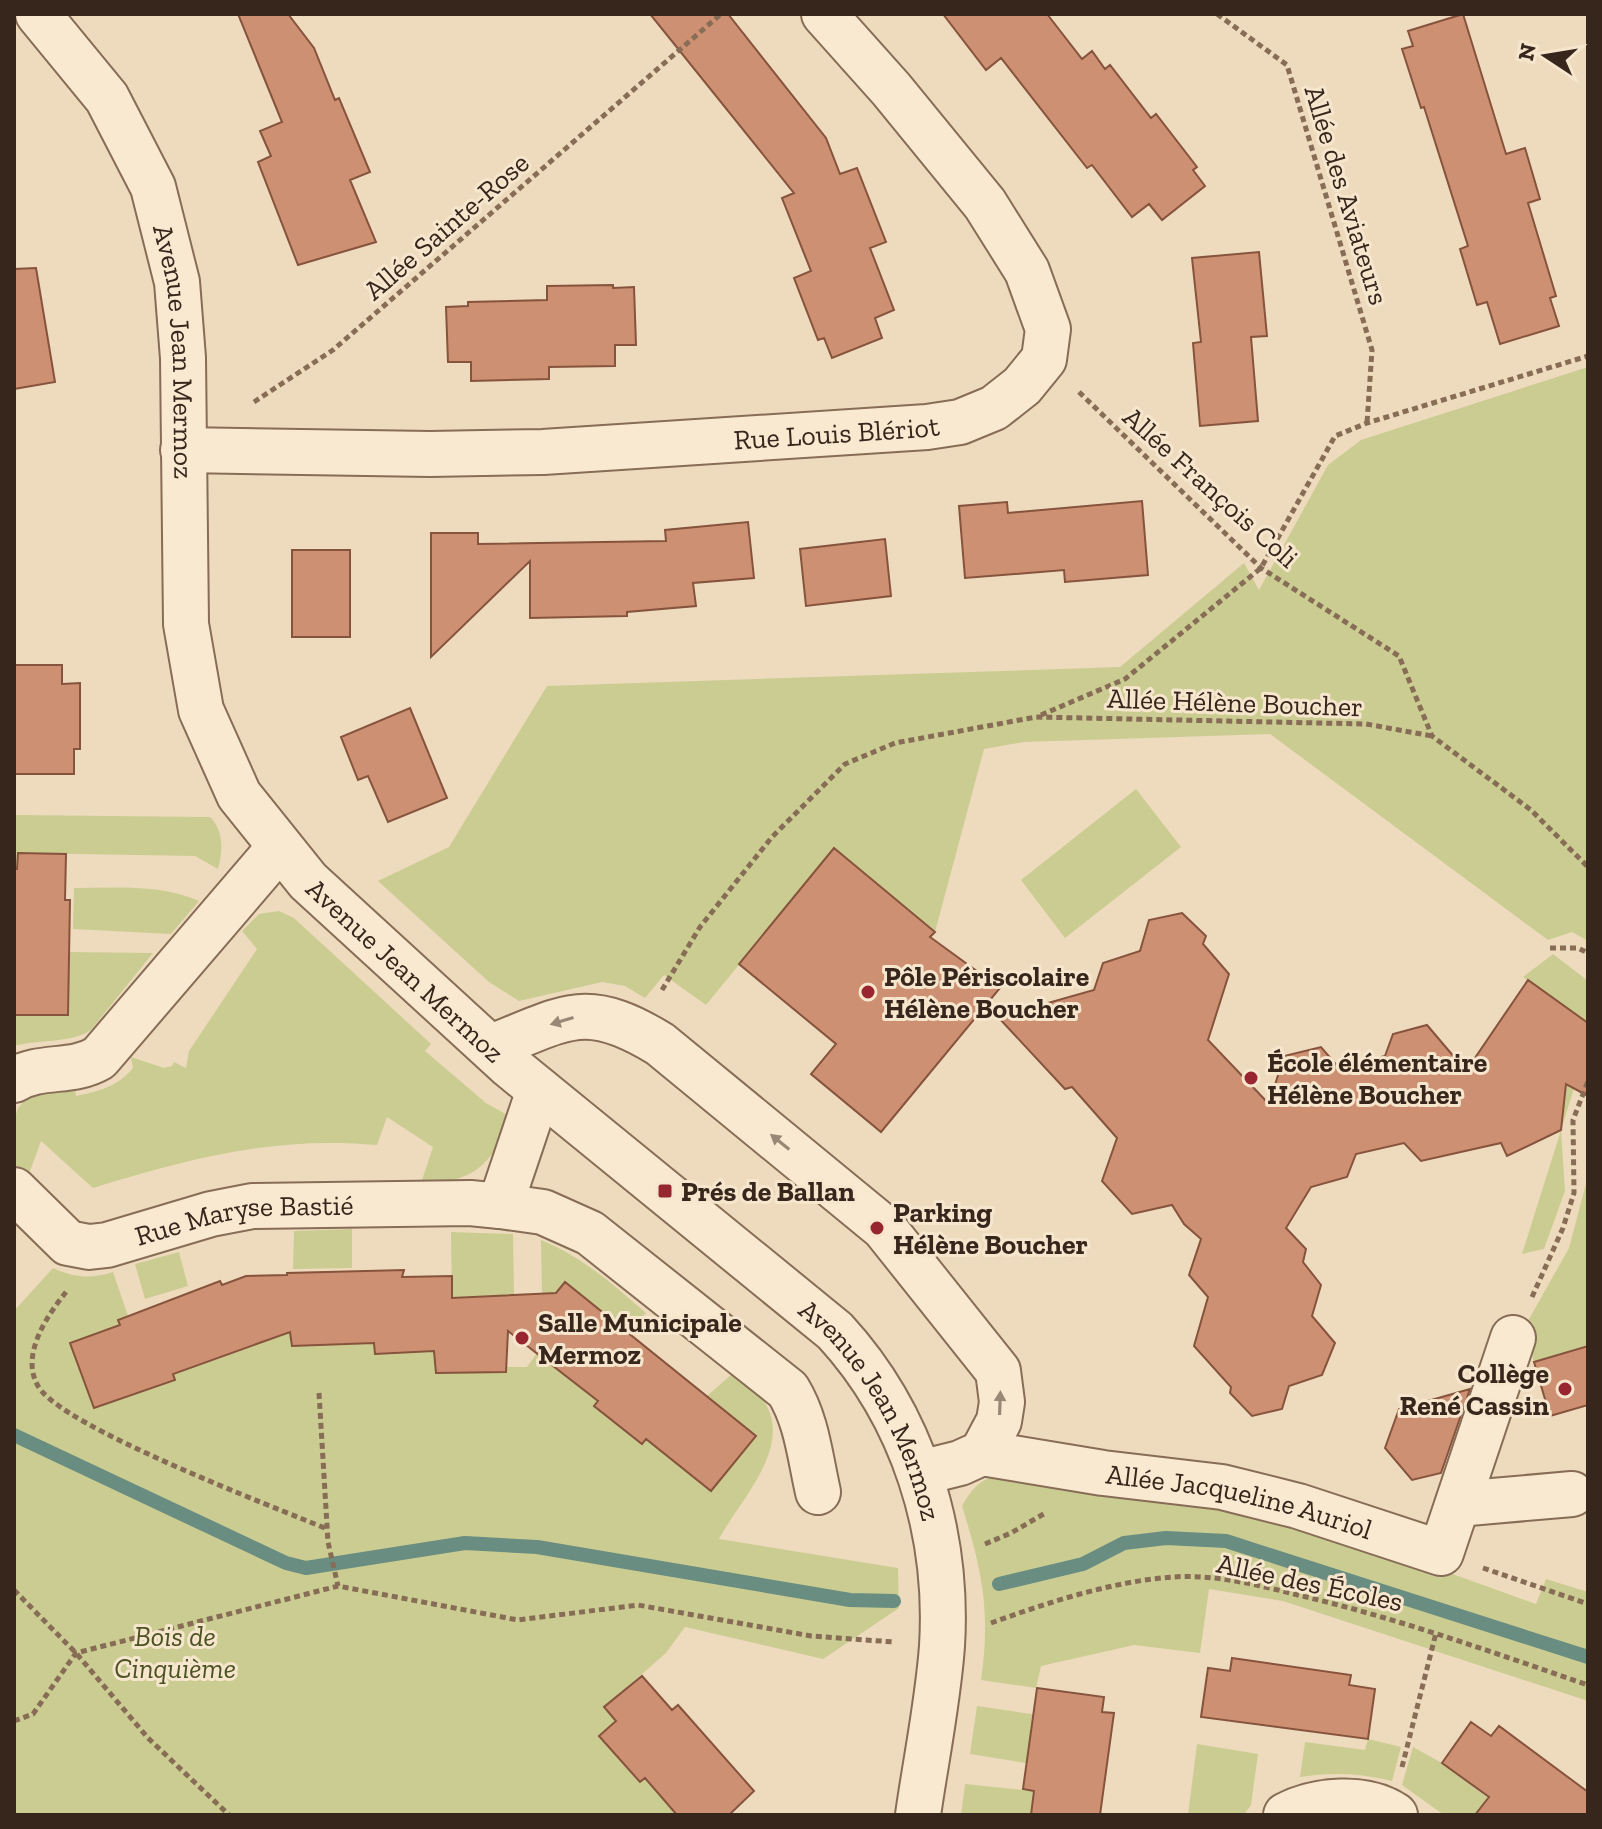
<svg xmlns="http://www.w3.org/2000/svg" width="1602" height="1829" viewBox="0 0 1602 1829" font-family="'Zilla Slab',serif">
<rect width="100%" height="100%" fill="#eedbbe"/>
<path fill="#cbcc92" d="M 1588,367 L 1588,941 L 1572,932 L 1548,940 L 1270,734 L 1024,742 L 984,749 L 935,932 L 834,849 L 706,1005 L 664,975 L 645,998 L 625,986 L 602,982 L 519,1001 L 489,982 L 378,881 L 449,847 L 547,686 L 1120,667 L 1244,563 L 1259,590 L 1328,465 L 1361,440 Z
M 1136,789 L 1181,847 L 1065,938 L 1021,880 Z
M 14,815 L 210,817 C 224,830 223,852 218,869 L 195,856 L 19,853 L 17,869 L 14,869 Z
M 74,888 C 116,888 160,884 199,901 L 171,934 L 73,929 Z
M 279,911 L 294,918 L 431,1044 L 425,1051 L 486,1103 L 511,1117 C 492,1165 474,1183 421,1183 L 433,1147 L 387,1117 L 377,1145 C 275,1136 190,1158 93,1188 L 41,1141 L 27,1179 L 16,1166 L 14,1159 L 15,1117 L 18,1108 L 31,1093 L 75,1085 L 76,1096 C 99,1091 117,1087 133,1068 L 131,1057 L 164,1068 L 172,1066 L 174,1062 L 186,1068 L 189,1051 L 257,949 L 242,931 L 259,914 Z
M 69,952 L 153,953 L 91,1030 C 69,1044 39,1039 14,1046 L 14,1015 L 68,1015 Z
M 1553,954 L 1588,981 L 1588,1043 L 1561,1130 L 1565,1191 L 1544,1249 L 1522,1254 L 1561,1130 L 1573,1013 L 1523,977 Z
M 1588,1176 L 1588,1345 L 1534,1362 L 1524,1328 L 1569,1248 Z
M 352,1229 L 352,1268 L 293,1269 L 294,1231 Z
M 451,1232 L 513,1234 L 514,1295 L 452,1311 Z
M 541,1240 C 584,1258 611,1283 646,1313 L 627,1333 L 565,1282 L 551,1299 L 542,1294 Z
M 179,1252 L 188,1286 L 145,1299 L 135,1264 Z
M 53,1268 C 75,1278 90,1279 113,1272 L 128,1316 L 118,1320 L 120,1325 L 71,1344 L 95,1408 L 174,1380 L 173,1374 L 288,1318 L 292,1346 L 374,1343 L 375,1353 L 434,1351 L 436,1373 L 506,1372 L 506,1367 L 527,1367 L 537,1353 L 598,1402 L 642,1444 L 646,1439 L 711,1491 L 756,1437 L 706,1397 L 732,1374 C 744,1377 753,1387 761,1397 C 797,1444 741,1498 719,1539 L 898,1568 L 899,1608 L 823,1659 L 685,1627 L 666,1653 L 604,1707 L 616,1721 L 600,1737 L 639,1782 L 645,1778 L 677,1815 L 14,1815 L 14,1311 Z
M 1009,1473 L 1267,1507 L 1536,1604 L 1546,1579 L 1588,1592 L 1588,1701 L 1283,1601 L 1209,1589 L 1200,1653 L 1134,1645 L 1041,1666 L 1036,1688 L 981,1680 C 991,1612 982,1570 962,1506 C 975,1483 984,1477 1009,1473 Z
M 977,1706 L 1051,1717 L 1038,1765 L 970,1754 Z
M 1368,1739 L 1401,1747 L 1392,1781 C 1360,1773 1333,1772 1300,1777 L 1305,1742 L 1365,1750 Z
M 1197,1744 L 1258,1754 L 1251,1805 L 1244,1815 L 1188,1815 Z
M 1413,1747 L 1442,1763 L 1488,1798 L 1476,1815 L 1444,1815 L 1402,1785 Z
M 965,1784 L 1041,1792 L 1031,1815 L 961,1815 Z"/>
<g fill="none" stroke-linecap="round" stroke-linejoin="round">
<path stroke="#698d81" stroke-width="14" d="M 14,1435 L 286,1563 L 306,1568 L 465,1543 L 537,1547 L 850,1600 L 894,1601
M 999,1584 L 1083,1564 L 1124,1543 L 1166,1538 L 1226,1541 L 1588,1657"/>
</g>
<path fill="#cd9073" stroke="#86533c" stroke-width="2" d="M 238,14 L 288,14 L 314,48 L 335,100 L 339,98 L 370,172 L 350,180 L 376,242 L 298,265 L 258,162 L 271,156 L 260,131 L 282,122 Z
M 650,14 L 728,14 L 826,138 L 840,174 L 857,168 L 886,242 L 870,248 L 894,310 L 875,318 L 882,338 L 832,358 L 824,338 L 818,340 L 794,278 L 811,271 L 782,198 L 794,193 Z
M 943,14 L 1047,14 L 1082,59 L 1092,51 L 1105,69 L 1110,65 L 1151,118 L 1156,114 L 1197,167 L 1193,170 L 1205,186 L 1162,220 L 1149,204 L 1132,217 L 1092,165 L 1087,168 L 1001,58 L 986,70 Z
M 1463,14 L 1506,154 L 1525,148 L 1540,199 L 1528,203 L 1556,296 L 1550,298 L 1559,326 L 1500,344 L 1487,302 L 1477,305 L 1460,249 L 1468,246 L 1424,107 L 1421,108 L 1402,49 L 1413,46 L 1408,31 Z
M 1259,252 L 1267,336 L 1251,337 L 1258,421 L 1200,426 L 1193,343 L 1201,342 L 1192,258 Z
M 36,268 L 55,382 L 14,389 L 14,269 Z
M 613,285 L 613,288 L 634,287 L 636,345 L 615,345 L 615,366 L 549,367 L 549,379 L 471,381 L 471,362 L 448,362 L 446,307 L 468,306 L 468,302 L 547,300 L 547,286 Z
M 1142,501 L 1148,575 L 1065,582 L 1064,570 L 965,578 L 959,506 L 1007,502 L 1008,513 Z
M 748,522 L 754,578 L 693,583 L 696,606 L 627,612 L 627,616 L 530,618 L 530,561 L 431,657 L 431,533 L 478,533 L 478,544 L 666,541 L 665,530 Z
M 885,539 L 891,596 L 806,606 L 800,549 Z
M 292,550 L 350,550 L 350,637 L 292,637 Z
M 14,665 L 62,665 L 62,684 L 80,683 L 80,749 L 74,749 L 74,774 L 14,774 Z
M 410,708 L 447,798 L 388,822 L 368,776 L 358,780 L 341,737 Z
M 834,848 L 935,932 L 930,937 L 1000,988 L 881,1132 L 811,1074 L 836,1044 L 739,964 Z
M 18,853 L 66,854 L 65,900 L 70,900 L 68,1015 L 14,1015 L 14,869 L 17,869 Z
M 1182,913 L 1206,936 L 1203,944 L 1229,974 L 1208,1040 L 1269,1104 L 1284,1056 L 1321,1047 L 1339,1068 L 1385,1056 L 1393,1034 L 1427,1025 L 1466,1071 L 1528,980 L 1588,1023 L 1588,1096 L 1566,1084 L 1561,1130 L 1507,1156 L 1501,1143 L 1421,1161 L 1404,1143 L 1356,1154 L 1347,1177 L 1311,1187 L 1286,1228 L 1306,1249 L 1303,1262 L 1321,1285 L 1312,1316 L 1335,1343 L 1322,1375 L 1289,1386 L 1282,1409 L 1252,1416 L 1230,1393 L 1231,1387 L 1194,1346 L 1208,1297 L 1189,1275 L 1201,1239 L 1184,1224 L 1172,1205 L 1132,1214 L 1102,1181 L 1117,1138 L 1072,1087 L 1065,1089 L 998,1017 L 1094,990 L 1103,963 L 1140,951 L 1149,920 Z
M 404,1270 L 402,1277 L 452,1276 L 452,1298 L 556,1293 L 565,1282 L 756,1436 L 711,1491 L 646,1439 L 642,1444 L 594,1406 L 598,1401 L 508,1331 L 506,1372 L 436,1373 L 434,1351 L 375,1354 L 374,1343 L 292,1346 L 290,1332 L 173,1374 L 175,1380 L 94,1408 L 70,1343 L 120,1325 L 118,1320 L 220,1281 L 222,1285 L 246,1276 L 287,1275 L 287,1273 Z
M 1588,1346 L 1588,1405 L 1550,1416 L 1534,1362 Z
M 1470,1389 L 1441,1473 L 1412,1480 L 1385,1448 L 1399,1409 Z
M 1232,1658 L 1351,1675 L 1349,1685 L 1375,1689 L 1368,1739 L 1201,1717 L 1208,1668 L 1230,1671 Z
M 642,1676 L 672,1710 L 678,1705 L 754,1791 L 729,1815 L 677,1815 L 645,1778 L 640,1782 L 599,1736 L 616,1721 L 604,1707 Z
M 1037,1688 L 1104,1697 L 1102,1712 L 1114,1713 L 1100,1815 L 1031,1815 L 1034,1791 L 1023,1789 Z
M 1471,1722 L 1491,1736 L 1499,1726 L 1588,1792 L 1588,1815 L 1475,1815 L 1489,1797 L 1442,1763 Z"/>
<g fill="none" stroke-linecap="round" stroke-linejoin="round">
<g stroke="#876c56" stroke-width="48">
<g id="minor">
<path id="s1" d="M 38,14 L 107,98 L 153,187 L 177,282 L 183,358 L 186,624 L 201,710 L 239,795 L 308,881 L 510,1066 L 835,1331 C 913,1416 949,1531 942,1646 C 938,1702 926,1759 918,1815"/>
<path id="s2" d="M 183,450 L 430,454 L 543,452 L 927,427 L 960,422 L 994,408 L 1022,386 L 1044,359 L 1048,329 L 1027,271 L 985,204 L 891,89 L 824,14"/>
<path d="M 491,1047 C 566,1018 585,998 660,1044 L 884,1228 L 998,1371 L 1002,1402 L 999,1421 L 982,1453 L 960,1463 L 920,1473"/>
<path d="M 14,1080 C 41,1064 72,1074 99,1058 L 279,848"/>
<path id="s3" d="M 14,1190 L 68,1243 L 89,1247 L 107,1245 L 211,1214 L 252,1206 L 470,1203 L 500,1206 L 539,1090"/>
<path d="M 500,1206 L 543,1212 L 590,1233 L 788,1390 C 807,1421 810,1457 818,1492"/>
<path id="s4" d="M 982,1453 L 1103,1473 L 1222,1487 L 1298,1506 L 1441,1553 L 1513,1338"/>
<path d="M 1458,1504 L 1572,1494"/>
<path d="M 1286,1815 C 1317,1799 1365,1795 1395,1815"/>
</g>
</g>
<path stroke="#876c56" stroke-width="5" stroke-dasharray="6 4" stroke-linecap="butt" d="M 1217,14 L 1287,65 L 1372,350 L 1367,423
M 1079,392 L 1261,568 L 1399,656 L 1432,736 L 1531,810 L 1588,867
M 254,402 L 333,350 L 721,14
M 1041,715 L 1125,679 L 1261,568 L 1335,436 L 1367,423 L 1588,356
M 1550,948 L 1578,948 L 1588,953
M 662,990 L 700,927 L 772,837 L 845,764 L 895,743 L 1036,717 L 1366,724 L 1432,736
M 66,1292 C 47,1316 20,1355 38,1386 C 61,1427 275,1507 327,1529
M 1532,1297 L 1563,1228 L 1574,1193 L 1573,1120 L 1588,1081
M 319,1393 L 328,1542 L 338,1586
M 985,1544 L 1011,1533 L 1047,1512
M 1483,1568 L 1588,1604
M 14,1590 L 76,1653 L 148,1738 L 229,1815
M 991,1623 C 1046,1603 1113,1581 1173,1577 C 1214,1574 1258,1585 1298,1595 C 1397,1618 1492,1652 1588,1685
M 14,1721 L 33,1714 L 76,1653 L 338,1586 L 518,1620 L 638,1605 L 811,1636 L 894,1642
M 1402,1767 L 1436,1633"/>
<use href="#minor" stroke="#f9e9d1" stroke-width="44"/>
</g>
<defs><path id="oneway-solid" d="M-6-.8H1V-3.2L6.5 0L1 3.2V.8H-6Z" transform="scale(2)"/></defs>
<g fill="#988876">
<use href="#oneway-solid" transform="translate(562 1021) rotate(163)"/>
<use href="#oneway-solid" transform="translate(780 1142) rotate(-141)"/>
<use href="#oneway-solid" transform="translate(1000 1403) rotate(-88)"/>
</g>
<g fill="#972631" stroke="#f6e6cd" stroke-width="3">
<circle cx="868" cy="992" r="8"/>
<circle cx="1251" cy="1078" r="8"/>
<rect x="657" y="1183" width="16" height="16" rx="4"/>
<circle cx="877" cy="1228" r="8"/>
<circle cx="522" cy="1338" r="8"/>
<circle cx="1565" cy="1389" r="8"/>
</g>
<g text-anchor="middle" stroke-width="6" stroke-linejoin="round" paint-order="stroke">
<g font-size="28" fill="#36261b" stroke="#f6e6cd">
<text transform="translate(1347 195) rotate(73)" y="10">Allée des Aviateurs</text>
<text transform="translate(446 226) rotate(-41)" y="10">Allée Sainte-Rose</text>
<text dy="10" stroke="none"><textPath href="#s1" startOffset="376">Avenue Jean Mermoz</textPath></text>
<text dy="10" stroke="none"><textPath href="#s2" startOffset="654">Rue Louis Blériot</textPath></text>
<text transform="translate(1211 487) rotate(42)" y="10">Allée François Coli</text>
<text transform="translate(1235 702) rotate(2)" y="10">Allée Hélène Boucher</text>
<text dy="10" stroke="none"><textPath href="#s1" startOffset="1072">Avenue Jean Mermoz</textPath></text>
<text dy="10" stroke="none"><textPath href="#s3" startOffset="256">Rue Maryse Bastié</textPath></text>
<text dy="10" stroke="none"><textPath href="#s1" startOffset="1720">Avenue Jean Mermoz</textPath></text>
<text dy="10" stroke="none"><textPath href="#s4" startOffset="262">Allée Jacqueline Auriol</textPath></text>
<text transform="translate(1310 1582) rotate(12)" y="10">Allée des Écoles</text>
</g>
<g font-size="28" font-weight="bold" fill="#36261b" stroke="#f6e6cd" text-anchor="start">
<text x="884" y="986">Pôle Périscolaire<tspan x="884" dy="32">Hélène Boucher</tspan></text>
<text x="1267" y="1072">École élémentaire<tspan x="1267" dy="32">Hélène Boucher</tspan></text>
<text x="681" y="1201">Prés de Ballan</text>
<text x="893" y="1222">Parking<tspan x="893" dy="32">Hélène Boucher</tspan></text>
<text x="538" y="1332">Salle Municipale<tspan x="538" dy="32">Mermoz</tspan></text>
<text x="1549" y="1383" text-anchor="end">Collège<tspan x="1549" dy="32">René Cassin</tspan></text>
</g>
<g font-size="28" font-style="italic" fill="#4b5222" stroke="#f6e6cd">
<text x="175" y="1646">Bois de<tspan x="175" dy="32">Cinquième</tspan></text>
</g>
</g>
<rect width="1602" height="1829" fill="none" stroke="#36261b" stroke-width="32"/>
<g transform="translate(1546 56) rotate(282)" stroke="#f6e6cd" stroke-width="6" paint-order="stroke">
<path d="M0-6L14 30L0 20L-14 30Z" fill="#36261b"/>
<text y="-12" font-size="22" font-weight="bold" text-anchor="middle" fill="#36261b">N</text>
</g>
</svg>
